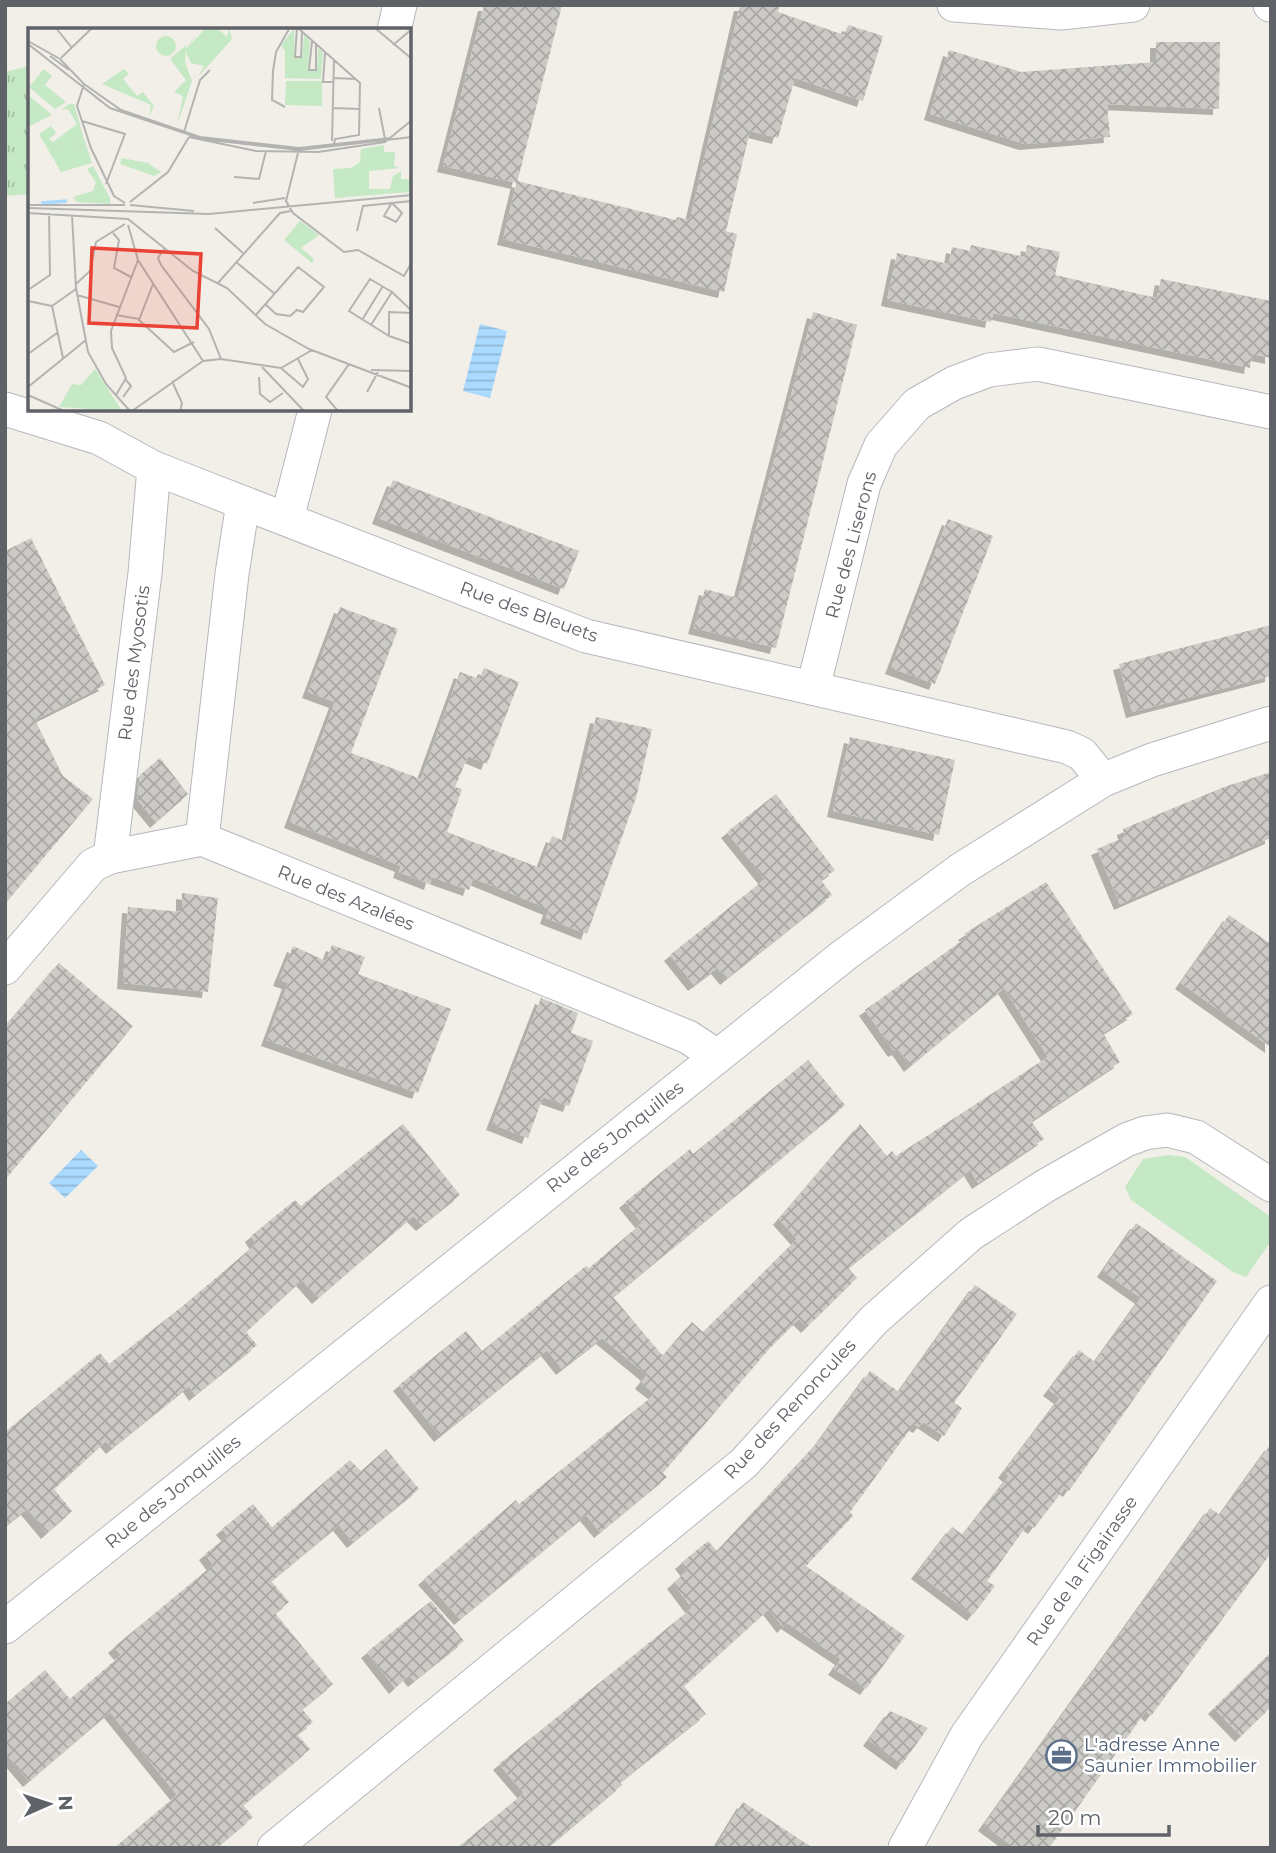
<svg xmlns="http://www.w3.org/2000/svg" width="1276" height="1853" font-family="Montserrat,sans-serif">
	<style>
		.grass { fill: url(#grass-tufts) }
		.park { fill: #c5e8c5 }
		.water { fill: url(#water-rules) }
		.building { fill: url(#building-cross-hatch); filter: url(#shadow) }
		.lines { fill: none; stroke-linecap: round; stroke-linejoin: round }
		.minor-casing { stroke: #b5b8bc; stroke-width: 35 }
		.minor { stroke: #fff; stroke-width: 33 }
		.labels { text-anchor: middle; stroke-width: 5; stroke-linejoin: round; paint-order: stroke }
		.street-label { font-size: 18px; fill: #5f6368; stroke: #fff }
		.service-label { font-size: 18px; fill: #4e5e75; stroke: #fff; text-anchor: start }
		.inset-river { fill: none; stroke: #aadaff; stroke-width: 3.5 }
		.inset-road { fill: none; stroke: #b3b3b1; stroke-width: 2 }
		.view { fill: #ea4335; fill-opacity: 0.15; stroke: #ea4335; stroke-width: 3.5 }
		.inset-edge { fill: none; stroke: #5f6368; stroke-width: 3.5 }
	</style>
	<defs>
		<pattern id="grass-tufts" width="24" height="20" patternUnits="userSpaceOnUse" patternTransform="scale(1.75)"><rect width="24" height="20" fill="#c5e8c5"/><path d="M3 7l-1-3M5 7V3M7 7l1-3M15 17l-1-3M17 17v-4M19 17l1-3" fill="none" stroke="#a3c0a4"/></pattern>
		<pattern id="water-rules" width="6" height="5" patternUnits="userSpaceOnUse" patternTransform="scale(1.75)"><rect width="6" height="5" fill="#aadaff"/><path d="M0 2.5h6" fill="none" stroke="#8eb4d2"/></pattern>
		<pattern id="building-cross-hatch" width="8" height="8" patternUnits="userSpaceOnUse" patternTransform="scale(1.75)"><rect width="8" height="8" fill="#cccac5"/><path d="M0 0l8 8M0 8l8-8" fill="none" stroke="#a9a8a4"/></pattern>
		<filter id="shadow"><feDropShadow dx="-6" dy="6" stdDeviation="0" flood-color="#0004"/></filter>
	</defs>
	<rect width="100%" height="100%" fill="#f1efe8"/>
	<path class="grass" d="M 30,66 L 30,194 L 5,196 L 5,72 Z"/>
	<path class="park" d="M 1169,1155 L 1185,1157 L 1271,1217 L 1271,1241 L 1246,1277 L 1233,1272 L 1131,1200 L 1125,1187 L 1143,1159 Z"/>
	<g class="water">
		<path d="M 480,324 L 507,331 L 490,398 L 463,391 Z"/>
		<path d="M 81,1150 L 98,1166 L 65,1198 L 49,1183 Z"/>
	</g>
	<g class="building">
		<path d="M 484,5 L 562,5 L 517,183 L 443,166 Z"/>
		<path d="M 740,5 L 779,5 L 778,12 L 844,35 L 848,25 L 883,36 L 863,101 L 795,78 L 778,138 L 750,131 L 726,231 L 737,234 L 724,292 L 503,239 L 517,181 L 676,220 L 677,217 L 690,220 Z"/>
		<path d="M 1156,42 L 1220,42 L 1219,109 L 1107,104 L 1110,137 L 1025,144 L 930,114 L 949,50 L 1021,72 L 1156,62 Z"/>
		<path d="M 971,245 L 1025,257 L 1027,245 L 1060,252 L 1055,275 L 1157,298 L 1161,279 L 1271,301 L 1271,358 L 1252,354 L 1250,368 L 993,313 L 991,322 L 887,300 L 897,253 L 949,264 L 952,247 L 970,251 Z"/>
		<path d="M 813,312 L 857,325 L 776,648 L 694,628 L 705,589 L 738,598 Z"/>
		<path d="M 393,480 L 579,551 L 564,589 L 378,518 Z"/>
		<path d="M 948,519 L 993,536 L 935,684 L 891,668 Z"/>
		<path d="M 31,538 L 105,685 L 35,720 L 63,776 L 93,799 L 5,904 L 5,551 Z"/>
		<path d="M 340,607 L 398,629 L 351,753 L 421,779 L 460,672 L 479,679 L 484,668 L 519,682 L 487,764 L 468,756 L 455,787 L 462,789 L 447,832 L 540,868 L 552,836 L 566,842 L 596,717 L 652,729 L 636,798 L 587,934 L 546,918 L 549,909 L 473,878 L 469,890 L 432,877 L 430,884 L 399,872 L 401,866 L 290,822 L 335,702 L 308,692 Z"/>
		<path d="M 1271,625 L 1271,676 L 1132,712 L 1119,664 Z"/>
		<path d="M 850,737 L 955,760 L 939,835 L 833,811 Z"/>
		<path d="M 160,758 L 188,794 L 156,822 L 137,799 L 140,775 Z"/>
		<path d="M 1271,772 L 1271,838 L 1120,904 L 1097,849 L 1125,837 L 1123,829 L 1224,787 Z"/>
		<path d="M 776,794 L 835,870 L 821,880 L 832,895 L 726,979 L 717,968 L 694,985 L 670,955 L 765,879 L 727,832 Z"/>
		<path d="M 1046,882 L 1133,1014 L 1103,1033 L 1120,1062 L 1031,1121 L 1044,1139 L 978,1183 L 970,1170 L 848,1268 L 857,1278 L 807,1327 L 799,1319 L 770,1348 L 663,1473 L 667,1477 L 600,1532 L 586,1515 L 460,1619 L 424,1579 L 516,1500 L 519,1504 L 655,1394 L 641,1383 L 647,1375 L 602,1338 L 562,1369 L 547,1350 L 440,1436 L 399,1385 L 466,1331 L 482,1351 L 586,1266 L 589,1268 L 642,1223 L 625,1202 L 690,1149 L 693,1154 L 808,1060 L 845,1105 L 613,1297 L 663,1356 L 692,1322 L 703,1332 L 797,1239 L 779,1219 L 860,1124 L 887,1156 L 892,1151 L 896,1156 L 1048,1057 L 1004,988 L 910,1066 L 898,1049 L 894,1051 L 865,1010 L 967,937 L 964,934 Z"/>
		<path d="M 182,893 L 218,898 L 208,992 L 123,983 L 128,907 L 182,912 Z"/>
		<path d="M 1229,915 L 1271,944 L 1271,1047 L 1181,983 Z"/>
		<path d="M 332,945 L 365,957 L 358,974 L 451,1009 L 418,1093 L 267,1040 L 288,983 L 279,980 L 293,946 L 326,961 Z"/>
		<path d="M 59,963 L 133,1026 L 5,1180 L 5,1027 Z"/>
		<path d="M 541,998 L 578,1013 L 571,1033 L 593,1041 L 569,1106 L 543,1097 L 528,1138 L 492,1124 Z"/>
		<path d="M 403,1124 L 460,1195 L 422,1225 L 413,1216 L 318,1298 L 302,1280 L 246,1332 L 257,1345 L 195,1395 L 189,1386 L 112,1448 L 106,1441 L 54,1489 L 72,1511 L 47,1533 L 27,1509 L 5,1526 L 5,1432 L 100,1353 L 109,1364 L 184,1305 L 256,1244 L 251,1236 L 295,1200 L 301,1206 Z"/>
		<path d="M 1136,1223 L 1217,1281 L 1069,1491 L 1065,1488 L 1034,1528 L 1028,1524 L 987,1581 L 995,1586 L 973,1615 L 917,1573 L 952,1527 L 963,1535 L 1009,1476 L 1004,1472 L 1060,1398 L 1049,1390 L 1079,1350 L 1095,1362 L 1141,1298 L 1103,1271 Z"/>
		<path d="M 975,1285 L 1017,1314 L 954,1403 L 962,1408 L 944,1436 L 923,1422 L 919,1427 L 914,1424 L 850,1512 L 853,1516 L 806,1566 L 905,1636 L 866,1689 L 834,1669 L 841,1659 L 787,1623 L 783,1627 L 769,1609 L 684,1686 L 706,1714 L 620,1782 L 622,1785 L 547,1848 L 457,1848 L 524,1793 L 499,1764 L 692,1608 L 673,1583 L 687,1571 L 681,1563 L 708,1541 L 717,1551 L 820,1440 L 870,1371 L 899,1392 Z"/>
		<path d="M 1271,1444 L 1271,1553 L 1151,1716 L 1146,1711 L 1049,1848 L 1015,1848 L 984,1825 L 1210,1508 L 1220,1515 Z"/>
		<path d="M 386,1449 L 419,1489 L 353,1542 L 339,1525 L 271,1581 L 289,1602 L 275,1613 L 333,1684 L 302,1709 L 313,1722 L 297,1734 L 310,1749 L 243,1805 L 253,1817 L 216,1848 L 114,1848 L 177,1795 L 110,1712 L 29,1781 L 5,1753 L 5,1704 L 45,1670 L 70,1699 L 121,1655 L 114,1647 L 213,1565 L 205,1554 L 228,1536 L 222,1529 L 253,1504 L 272,1527 L 350,1460 L 361,1471 Z"/>
		<path d="M 431,1601 L 464,1641 L 414,1681 L 409,1675 L 395,1688 L 367,1652 Z"/>
		<path d="M 1271,1652 L 1271,1707 L 1241,1736 L 1214,1708 Z"/>
		<path d="M 890,1711 L 928,1728 L 902,1764 L 869,1740 Z"/>
		<path d="M 743,1802 L 813,1848 L 715,1848 Z"/>
	</g>
	<g class="lines">
		<defs>
			<g id="minor">
				<path d="M 954,5 L 1061,13 L 1133,5"/>
				<path d="M 1270,5 L 1271,5"/>
				<path d="M 394,30 L 400,5"/>
				<path d="M 5,409 L 99,438 L 154,468 L 586,636 L 1067,747 L 1082,754 L 1103,780"/>
				<path d="M 287,519 L 315,410"/>
				<path d="M 813,688 L 864,484 L 881,445 L 917,404 L 954,383 L 989,370 L 1038,364 L 1271,412"/>
				<path d="M 202,839 L 232,574 L 243,503"/>
				<path d="M 110,857 L 145,573 L 154,468"/>
				<path d="M 5,968 L 93,865 L 110,857 L 202,839 L 688,1037 L 717,1056"/>
				<path d="M 5,1627 L 843,956 L 960,870 L 1103,780 L 1152,760 L 1271,723"/>
				<path d="M 274,1848 L 744,1463 L 874,1320 L 971,1234 L 1045,1186 L 1126,1140 L 1145,1133 L 1167,1130 L 1196,1137 L 1271,1185"/>
				<path d="M 905,1848 L 967,1735 L 1271,1302"/>
			</g>
		</defs>
		<use href="#minor" class="minor-casing"/>
		<use href="#minor" class="minor"/>
	</g>
	<defs>
		<symbol id="office-ring" viewBox="-11 -11 22 22"><circle r="9.5" fill="#fff" stroke="#5c6f8a" stroke-width="1.5"/><path d="M-6-3h4V-5.5h4V-3h4V5H-6ZM-1-4.5V-3h2v-1.5ZM-6 0V1H6V0Z" fill="#5c6f8a"/></symbol>
	</defs>
	<g fill-rule="evenodd">
		<use href="#office-ring" x="1044" y="1738" width="35" height="35"/>
	</g>
	<g class="labels">
		<g class="street-label">
			<text transform="translate(851 545) rotate(-75)" y="6">Rue des Liserons</text>
			<text transform="translate(529 612) rotate(20)" y="6">Rue des Bleuets</text>
			<text transform="translate(134 663) rotate(-83)" y="6">Rue des Myosotis</text>
			<text transform="translate(346 898) rotate(22)" y="6">Rue des Azalées</text>
			<text transform="translate(615 1137) rotate(-38)" y="6">Rue des Jonquilles</text>
			<text transform="translate(790 1409) rotate(-47)" y="6">Rue des Renoncules</text>
			<text transform="translate(173 1492) rotate(-39)" y="6">Rue des Jonquilles</text>
			<text transform="translate(1082 1571) rotate(-55)" y="6">Rue de la Figairasse</text>
		</g>
		<g class="service-label">
			<text x="1084" y="1751">L'adresse Anne<tspan x="1084" dy="21">Saunier Immobilier</tspan></text>
		</g>
	</g>
	<g transform="translate(28 28)">
		<rect width="383" height="383" fill="#f1efe8"/>
		<path d="M128 18a10 10 0 1 1 20 0a10 10 0 1 1-20 0ZM 158,17 L 157,34 L 164,53 L 149,97 L 155,68 L 146,64 L 158,52 L 142,31 ZM 16,41 L 24,48 L 17,57 L 38,74 L 27,81 L 1,59 ZM 96,41 L 101,46 L 95,51 L 109,68 L 115,64 L 126,78 L 121,89 L 123,77 L 74,56 ZM 0,67 L 24,87 L 0,99 ZM 41,76 L 46,76 L 56,111 L 50,117 L 30,117 L 25,114 L 49,96 L 40,81 L 33,82 ZM 94,130 L 120,135 L 133,144 L 126,148 L 92,136 ZM 65,138 L 82,170 L 82,176 L 49,174 L 45,169 L 65,163 L 68,154 L 59,141 Z" fill="#c5e8c5"/>
		<path d="M 23,98 L 28,105 L 21,111 L 30,117 L 43,107 L 50,117 L 56,111 L 64,135 L 33,144 L 11,106 ZM 356,117 L 356,124 L 367,124 L 366,138 L 372,140 L 341,143 L 341,161 L 362,161 L 365,148 L 373,143 L 373,151 L 383,151 L 382,164 L 307,170 L 305,141 L 323,140 L 332,134 L 333,121 ZM 67,341 L 94,383 L 31,379 L 44,356 L 53,357 Z" fill="#c5e8c5"/>
		<path d="M 173,0 L 160,19 L 178,0 L 189,0 L 199,9 L 201,0 L 204,11 L 170,49 L 176,38 L 163,35 L 157,22 ZM 258,53 L 294,53 L 294,78 L 257,77 ZM 272,193 L 291,207 L 273,220 L 286,231 L 284,235 L 256,212 Z" fill="#c5e8c5"/>
		<path d="M 266,1 L 267,30 L 274,30 L 276,7 L 282,13 L 280,41 L 289,42 L 290,20 L 295,24 L 293,51 L 257,50 L 257,23 L 253,17 Z" fill="#c5e8c5"/>
		<path class="inset-river" d="M 13,175 L 39,173"/>
		<path class="inset-road" d="M 28,0 L 44,20M 269,0 L 267,29 L 273,29 L 274,4M 270,0 L 332,55 L 331,107 L 307,111 L 306,117M 347,0 L 384,31M 0,13 L 32,31 L 56,56 L 93,82 L 172,109 L 271,120 L 363,110M 284,13 L 281,42 L 288,42 L 288,16M 0,16 L 82,80 L 174,111 L 271,122 L 384,109M 365,17 L 384,1M 297,25 L 295,54 L 305,54M 22,28 L 41,42M 33,30 L 64,0M 306,50 L 328,51M 56,56 L 49,78 L 63,120 L 86,168 L 97,175M 257,79 L 244,72 L 245,43 L 248,24 L 261,1M 304,80 L 332,81M 351,80 L 357,111M 54,93 L 97,106 L 78,156M 156,104 L 172,52 L 182,42M 161,109 L 228,123 L 290,124 L 357,114 L 384,92M 304,113 L 306,31M 270,125 L 258,173 L 265,185 L 316,224 L 330,222 L 376,248 L 384,234M 206,149 L 231,151 L 238,123M 102,174 L 140,144 L 161,109M 225,175 L 257,170M 363,176 L 356,188 L 368,194 L 374,185 L 364,175M 0,177 L 97,177M 102,177 L 166,183M 0,180 L 181,186 L 384,167M 0,185 L 100,191 L 165,243 L 199,260 L 237,296 L 281,321 L 384,360M 44,187 L 48,260 L 60,324 L 78,356 L 102,383M 100,197 L 110,232 L 175,333M 187,200 L 215,225M 329,203 L 335,178 L 384,173M 85,205 L 91,212 L 86,240 L 103,249M 136,221 L 130,230 L 133,237 L 181,301 L 193,331M 208,234 L 247,266M 190,255 L 252,185 L 263,183M 48,256 L 62,243 L 68,214 L 97,196M 125,256 L 111,292 L 146,324 L 166,314M 0,262 L 22,247 L 21,185M 49,267 L 91,279M 0,273 L 24,278M 24,278 L 35,330M 24,278 L 48,261M 384,285 L 361,284 L 361,308 L 384,316M 88,287 L 111,291M 227,288 L 270,239 L 296,259 L 275,284 L 269,282 L 262,288 L 248,286 L 237,276M 334,292 L 355,258M 343,297 L 364,264 L 384,283M 361,308 L 321,283 L 342,251 L 364,264M 0,326 L 29,305M 234,339 L 276,383M 253,340 L 275,359 L 280,351 L 270,331M 343,342 L 384,343M 231,349 L 232,366 L 242,374 L 255,365M 144,353 L 154,375 L 152,383M 0,359 L 58,312M 339,364 L 350,344M 0,367 L 36,383M 88,367 L 98,350 L 84,320 L 83,303 L 110,232M 95,369 L 103,358 L 98,352M 104,383 L 175,333 L 193,331 L 253,340 L 284,322M 310,383 L 298,369 L 321,336"/>
		<path class="view" d="M 64,220 L 173,226 L 169,300 L 61,295 Z"/>
		<rect width="383" height="383" class="inset-edge"/>
	</g>
	<rect width="1276" height="1853" fill="none" stroke="#5f6368" stroke-width="14"/>
	<g transform="translate(49 1804) rotate(87)" stroke="#ffffff" stroke-width="5" paint-order="stroke">
	<path d="M0-5L12 26L0 18L-12 26Z" fill="#5f6368"/>
	<text y="-10" font-size="19" font-weight="bold" text-anchor="middle" fill="#5f6368">N</text>
	</g>
	<path d="M1038 1825v10h131v-10" fill="none" stroke="#5f6368" stroke-width="3.5"/>
	<text x="1048" y="1825" font-size="21" fill="#5f6368" stroke="#ffffff" stroke-width="5" paint-order="stroke">20 m</text>
</svg>
